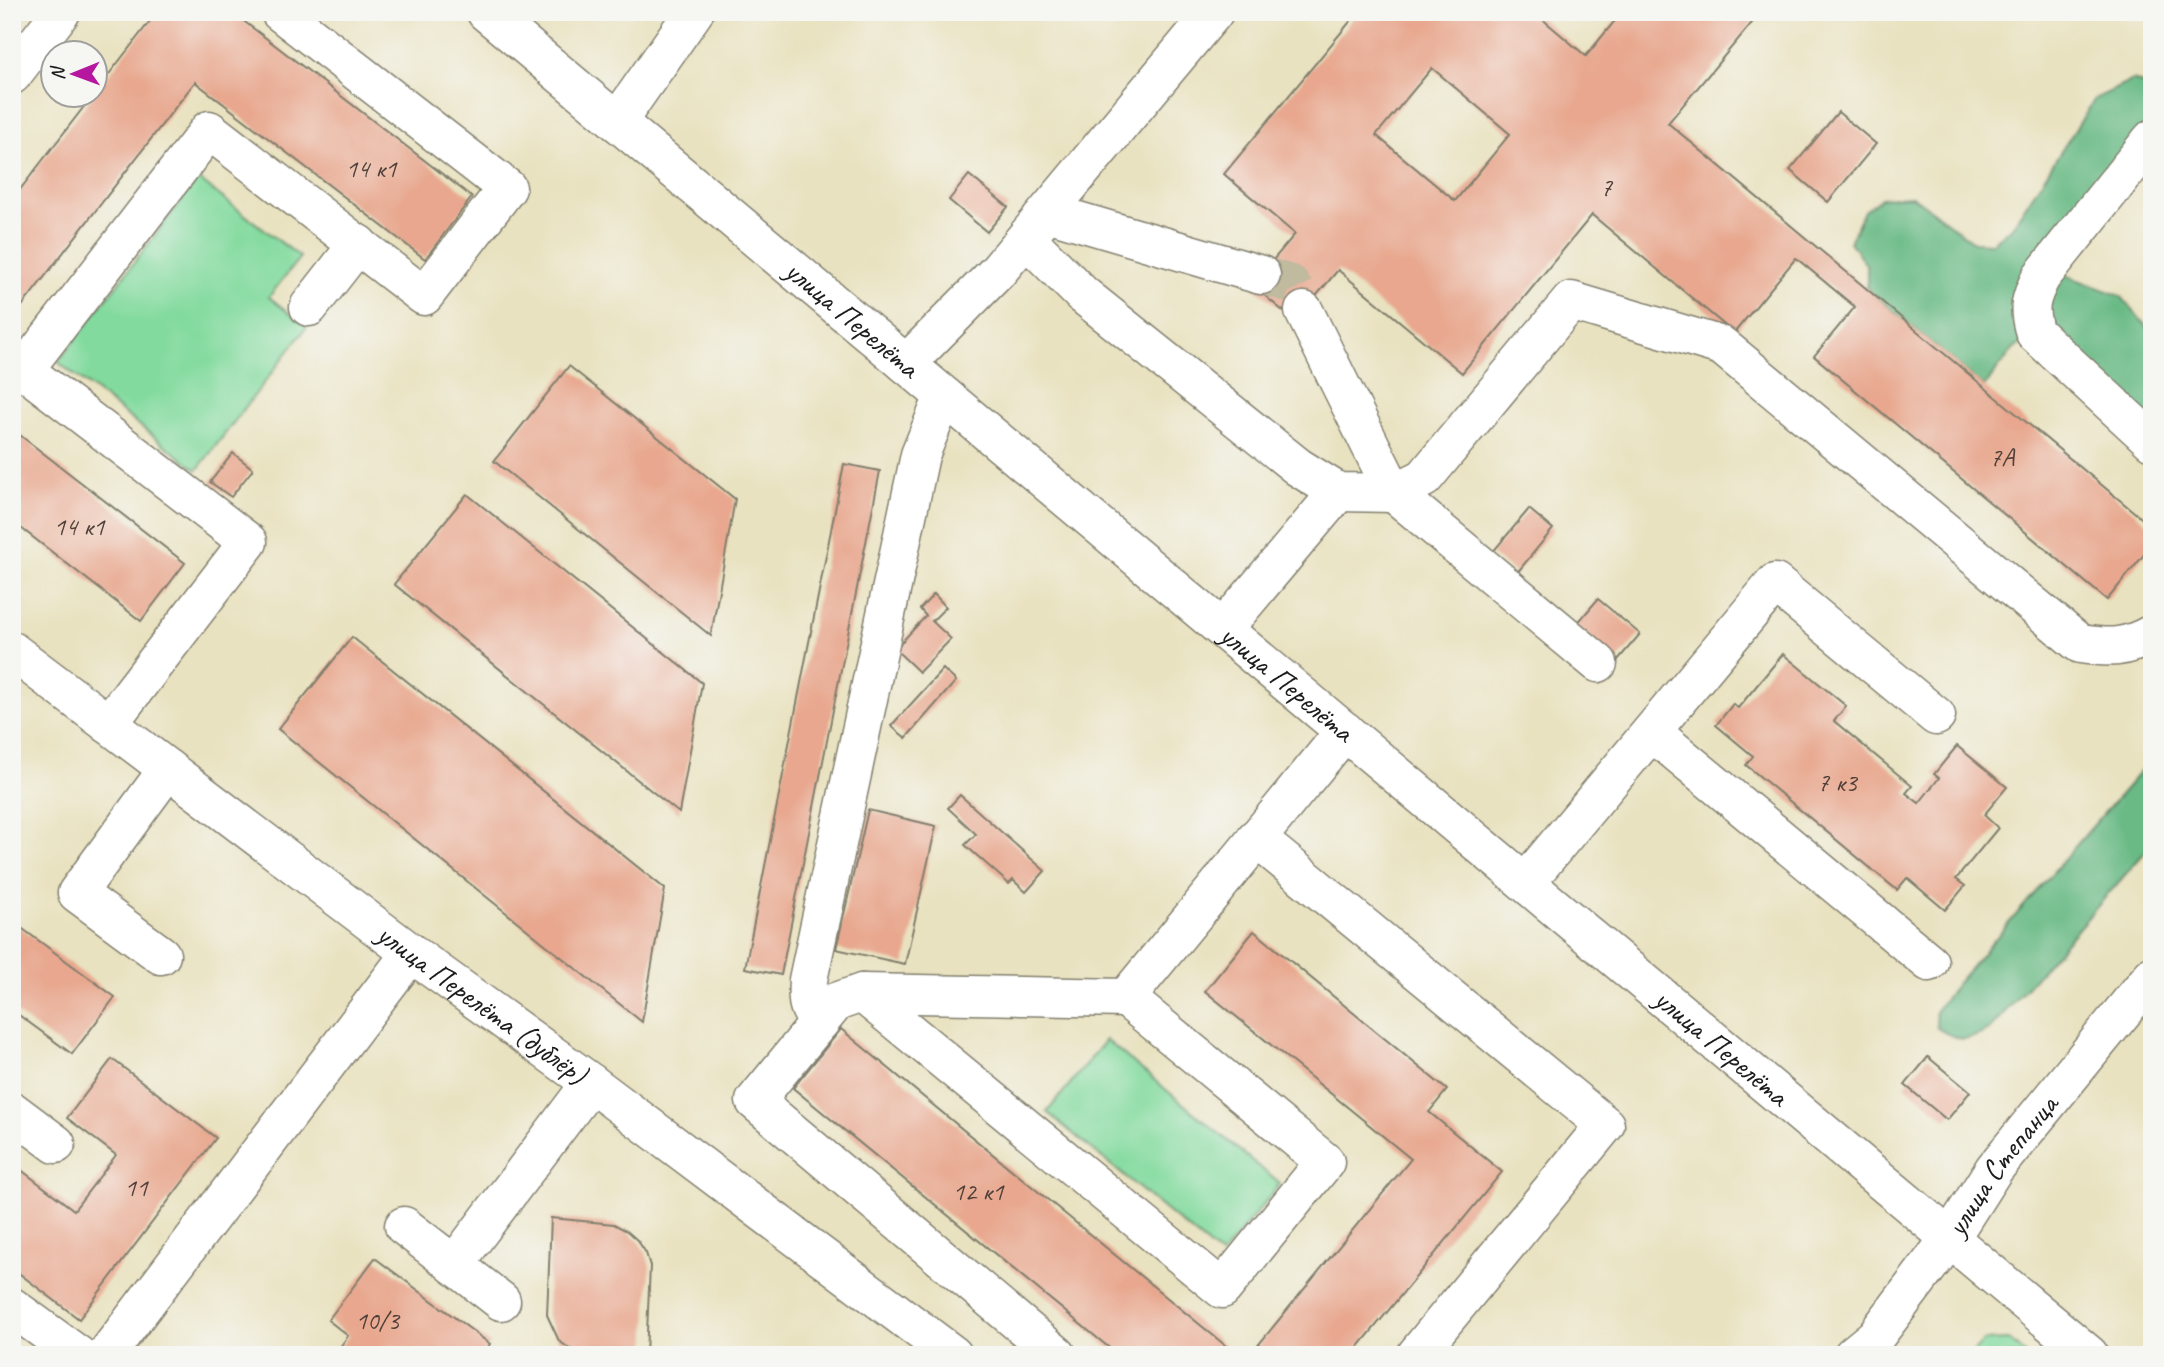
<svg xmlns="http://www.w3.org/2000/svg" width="2164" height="1367" font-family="Caveat,sans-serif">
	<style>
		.green { fill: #82da9e; stroke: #4f7b5d; stroke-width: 2 }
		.forest { fill: #69ba85; stroke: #426b50; stroke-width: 2 }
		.building { fill: #e8a78e; fill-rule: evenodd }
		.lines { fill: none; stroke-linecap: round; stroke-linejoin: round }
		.minor-tunnel { stroke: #c0ba9f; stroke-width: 38; stroke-dasharray: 38 19; stroke-linecap: butt }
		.minor-casing { stroke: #827f6e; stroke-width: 41 }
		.major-casing { stroke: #827f6e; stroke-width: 41 }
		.minor { stroke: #fff; stroke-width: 38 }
		.major { stroke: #fff; stroke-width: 38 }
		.labels { text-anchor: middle; stroke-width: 5; stroke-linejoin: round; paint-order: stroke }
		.number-label { font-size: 26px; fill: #4f3f38 }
		.street-label { font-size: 30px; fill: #1c1c1c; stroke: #f6f6f2 }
	</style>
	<rect width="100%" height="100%" fill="#f6f6f2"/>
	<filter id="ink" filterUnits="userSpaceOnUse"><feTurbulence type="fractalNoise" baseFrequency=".0143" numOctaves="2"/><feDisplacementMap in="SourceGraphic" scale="14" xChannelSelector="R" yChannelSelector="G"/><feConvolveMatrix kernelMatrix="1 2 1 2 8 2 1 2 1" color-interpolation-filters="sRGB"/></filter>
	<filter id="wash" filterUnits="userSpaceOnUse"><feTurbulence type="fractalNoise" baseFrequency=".00686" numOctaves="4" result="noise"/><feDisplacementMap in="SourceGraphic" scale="28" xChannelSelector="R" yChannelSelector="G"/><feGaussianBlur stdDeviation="1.57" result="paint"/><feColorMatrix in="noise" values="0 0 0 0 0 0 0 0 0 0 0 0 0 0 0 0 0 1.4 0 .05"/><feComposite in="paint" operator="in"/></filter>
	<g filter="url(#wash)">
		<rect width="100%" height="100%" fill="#e9e2c0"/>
		<g class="green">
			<path d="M 198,179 L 300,257 L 269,297 L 307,327 L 197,470 L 58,362 Z"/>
			<path d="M 1106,1040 L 1280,1184 L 1221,1256 L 1047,1112 Z"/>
			<path d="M 2009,1340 L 2026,1355 L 1970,1355 L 1984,1341 Z"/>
		</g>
		<g class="forest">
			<path d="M 2133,80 L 2152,88 L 2152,122 L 2065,275 L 2121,296 L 2152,333 L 2152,441 L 2029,341 L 2015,347 L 1984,387 L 1867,289 L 1867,266 L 1850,242 L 1864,211 L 1881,198 L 1912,196 L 1974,242 L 1992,243 L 2012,227 L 2095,99 Z"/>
			<path d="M 2152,758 L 2152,844 L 1990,1029 C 1967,1043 1960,1042 1937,1028 L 1935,1012 L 1957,983 Z"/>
		</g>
		<g id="blocks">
			<g class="building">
				<path d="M 157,12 L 232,12 L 472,197 L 425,259 L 195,82 L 12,319 L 12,200 Z"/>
				<path d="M 1358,12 L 1534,12 L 1586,56 L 1622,12 L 1761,12 L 1668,123 L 2152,527 L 2152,545 L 2107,600 L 1814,356 L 1855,307 L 1796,258 L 1734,333 L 1592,215 L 1462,373 L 1338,270 L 1295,321 L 1252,285 L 1295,234 L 1224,174 ZM 1432,68 L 1510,134 L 1455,201 L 1376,135 Z"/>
				<path d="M 1838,112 L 1876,144 L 1828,202 L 1790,170 Z"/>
				<path d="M 969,175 L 1008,207 L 987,232 L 949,200 Z"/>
				<path d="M 569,366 L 735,499 L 711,636 L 494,461 Z"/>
				<path d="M 12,429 L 185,563 L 141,621 L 12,521 Z"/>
				<path d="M 233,453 L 253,469 L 231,497 L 210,482 Z"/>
				<path d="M 844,464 L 880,471 L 781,975 L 745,968 Z"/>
				<path d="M 467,494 L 702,683 L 679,813 L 394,584 Z"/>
				<path d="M 1529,509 L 1553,529 L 1516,574 L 1491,554 Z"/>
				<path d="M 934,594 L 946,607 L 932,621 L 951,639 L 919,672 L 895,649 L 926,616 L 920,609 Z"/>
				<path d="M 1598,599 L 1640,634 L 1617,661 L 1575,626 Z"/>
				<path d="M 352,637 L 665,889 L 642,1022 L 278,729 Z"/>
				<path d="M 1783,654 L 1846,706 L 1834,721 L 1912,786 L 1906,793 L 1919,803 L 1939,778 L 1934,774 L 1957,746 L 2007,787 L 1984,815 L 1998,828 L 1956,879 L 1965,886 L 1945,910 L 1907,878 L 1897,890 L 1746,765 L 1753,756 L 1716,725 L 1733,704 L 1738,708 Z"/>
				<path d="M 943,669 L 956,681 L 906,738 L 891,726 Z"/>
				<path d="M 960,795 L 1045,871 L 1026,892 L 1013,880 L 1009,884 L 965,845 L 976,834 L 948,808 Z"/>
				<path d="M 868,810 L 936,826 L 905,964 L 836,949 Z"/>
				<path d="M 12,921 L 115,997 L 72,1054 L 12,1010 Z"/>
				<path d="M 1254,931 L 1447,1090 L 1429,1112 L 1502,1172 L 1352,1355 L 1250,1355 L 1411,1159 L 1205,991 Z"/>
				<path d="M 841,1029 L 1087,1232 L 1237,1355 L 1118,1355 L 793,1088 Z"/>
				<path d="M 1928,1057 L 1970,1092 L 1947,1120 L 1905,1085 Z"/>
				<path d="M 112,1059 L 216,1138 L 79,1319 L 12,1268 L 12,1163 L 74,1210 L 116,1155 L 67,1118 Z"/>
				<path d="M 551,1218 L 614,1224 L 627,1231 L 638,1241 L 646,1253 L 650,1266 L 646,1355 L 579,1355 L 559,1341 L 547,1315 Z"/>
				<path d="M 375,1258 L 490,1344 L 482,1355 L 334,1355 L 348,1336 L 328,1320 Z"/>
			</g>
		</g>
	</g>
	<g filter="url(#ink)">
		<use href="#blocks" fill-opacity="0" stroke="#827f6e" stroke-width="2"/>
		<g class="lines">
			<path class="minor-tunnel" d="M 1261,275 L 1291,284 L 1304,311"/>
			<defs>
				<g id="minor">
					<path d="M 12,75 L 61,12"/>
					<path d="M 617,122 L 694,12"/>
					<path d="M 2152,139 L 2041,277 C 2030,299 2027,309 2035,333 L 2152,441"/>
					<path d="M 1047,212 L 1261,275"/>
					<path d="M 1026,238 L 1082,294 L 1298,467 L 1338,492 L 1394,493 L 1424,478 L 1571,301 L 1722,346 L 2080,644 C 2110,648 2125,649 2152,634"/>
					<path d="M 309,307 L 358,244"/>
					<path d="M 1304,311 L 1394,493 L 1598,663"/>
					<path d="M 906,364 L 998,271 L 1214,12"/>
					<path d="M 1223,629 L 1338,492"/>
					<path id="s1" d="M 12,651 L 411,953 L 591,1083 L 953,1355"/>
					<path d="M 108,724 L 248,542 L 24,370 L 209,130 L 424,296 L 507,188 L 280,12"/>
					<path d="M 1652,732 L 1929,962"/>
					<path d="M 1256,838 L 1605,1125 L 1416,1355"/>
					<path d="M 1526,882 L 1775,583 L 1936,716"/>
					<path d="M 161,955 L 77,893 L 168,769"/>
					<path d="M 862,993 L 1222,1289 L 1325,1162 L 1126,998 L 1345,731"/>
					<path d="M 820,1022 C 806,1009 807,998 808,980 L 920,455 L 944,396"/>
					<path d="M 12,1111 L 56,1144"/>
					<path d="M 404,1226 L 501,1301"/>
					<path d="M 454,1265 L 591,1083"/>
					<path d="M 12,1307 L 78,1355"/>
					<path d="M 106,1355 L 411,953"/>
					<path d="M 1057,1355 L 755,1101 L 836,1002 L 862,993 L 1126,998"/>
					<path id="s2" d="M 1853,1355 L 1875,1337 L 1950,1238 L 1994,1169 L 2152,976"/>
				</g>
				<g id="major">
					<path id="s3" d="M 486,12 L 2089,1355"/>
				</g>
			</defs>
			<use href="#minor" class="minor-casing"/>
			<use href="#major" class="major-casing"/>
			<use href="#minor" class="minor"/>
			<use href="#major" class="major"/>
		</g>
	</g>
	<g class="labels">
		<g class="number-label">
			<text x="371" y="177">14 к1</text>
			<text x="1606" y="196">7</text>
			<text x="2002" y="466">7А</text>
			<text x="79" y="535">14 к1</text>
			<text x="1837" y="791">7 к3</text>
			<text x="136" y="1196">11</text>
			<text x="978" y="1200">12 к1</text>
			<text x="377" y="1329">10/3</text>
		</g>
		<g class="street-label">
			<text dy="10" stroke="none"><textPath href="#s3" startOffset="478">улица Перелёта</textPath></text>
			<text dy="10" stroke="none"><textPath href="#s3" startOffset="1045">улица Перелёта</textPath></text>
			<text dy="10" stroke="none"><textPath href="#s1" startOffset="588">улица Перелёта (дублёр)</textPath></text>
			<text dy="10" stroke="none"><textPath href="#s3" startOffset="1612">улица Перелёта</textPath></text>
			<text dy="10" stroke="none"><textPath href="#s2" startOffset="242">улица Степанца</textPath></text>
		</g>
	</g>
	<rect width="2164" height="1367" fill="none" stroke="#f6f6f2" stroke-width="42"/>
	<g transform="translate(74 74) rotate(269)"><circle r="33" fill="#f6f6f2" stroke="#9f9f9c" stroke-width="2"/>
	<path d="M0-5L12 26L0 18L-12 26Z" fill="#b5179e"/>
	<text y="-10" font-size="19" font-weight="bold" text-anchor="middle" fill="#1c1c1c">N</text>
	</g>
</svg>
